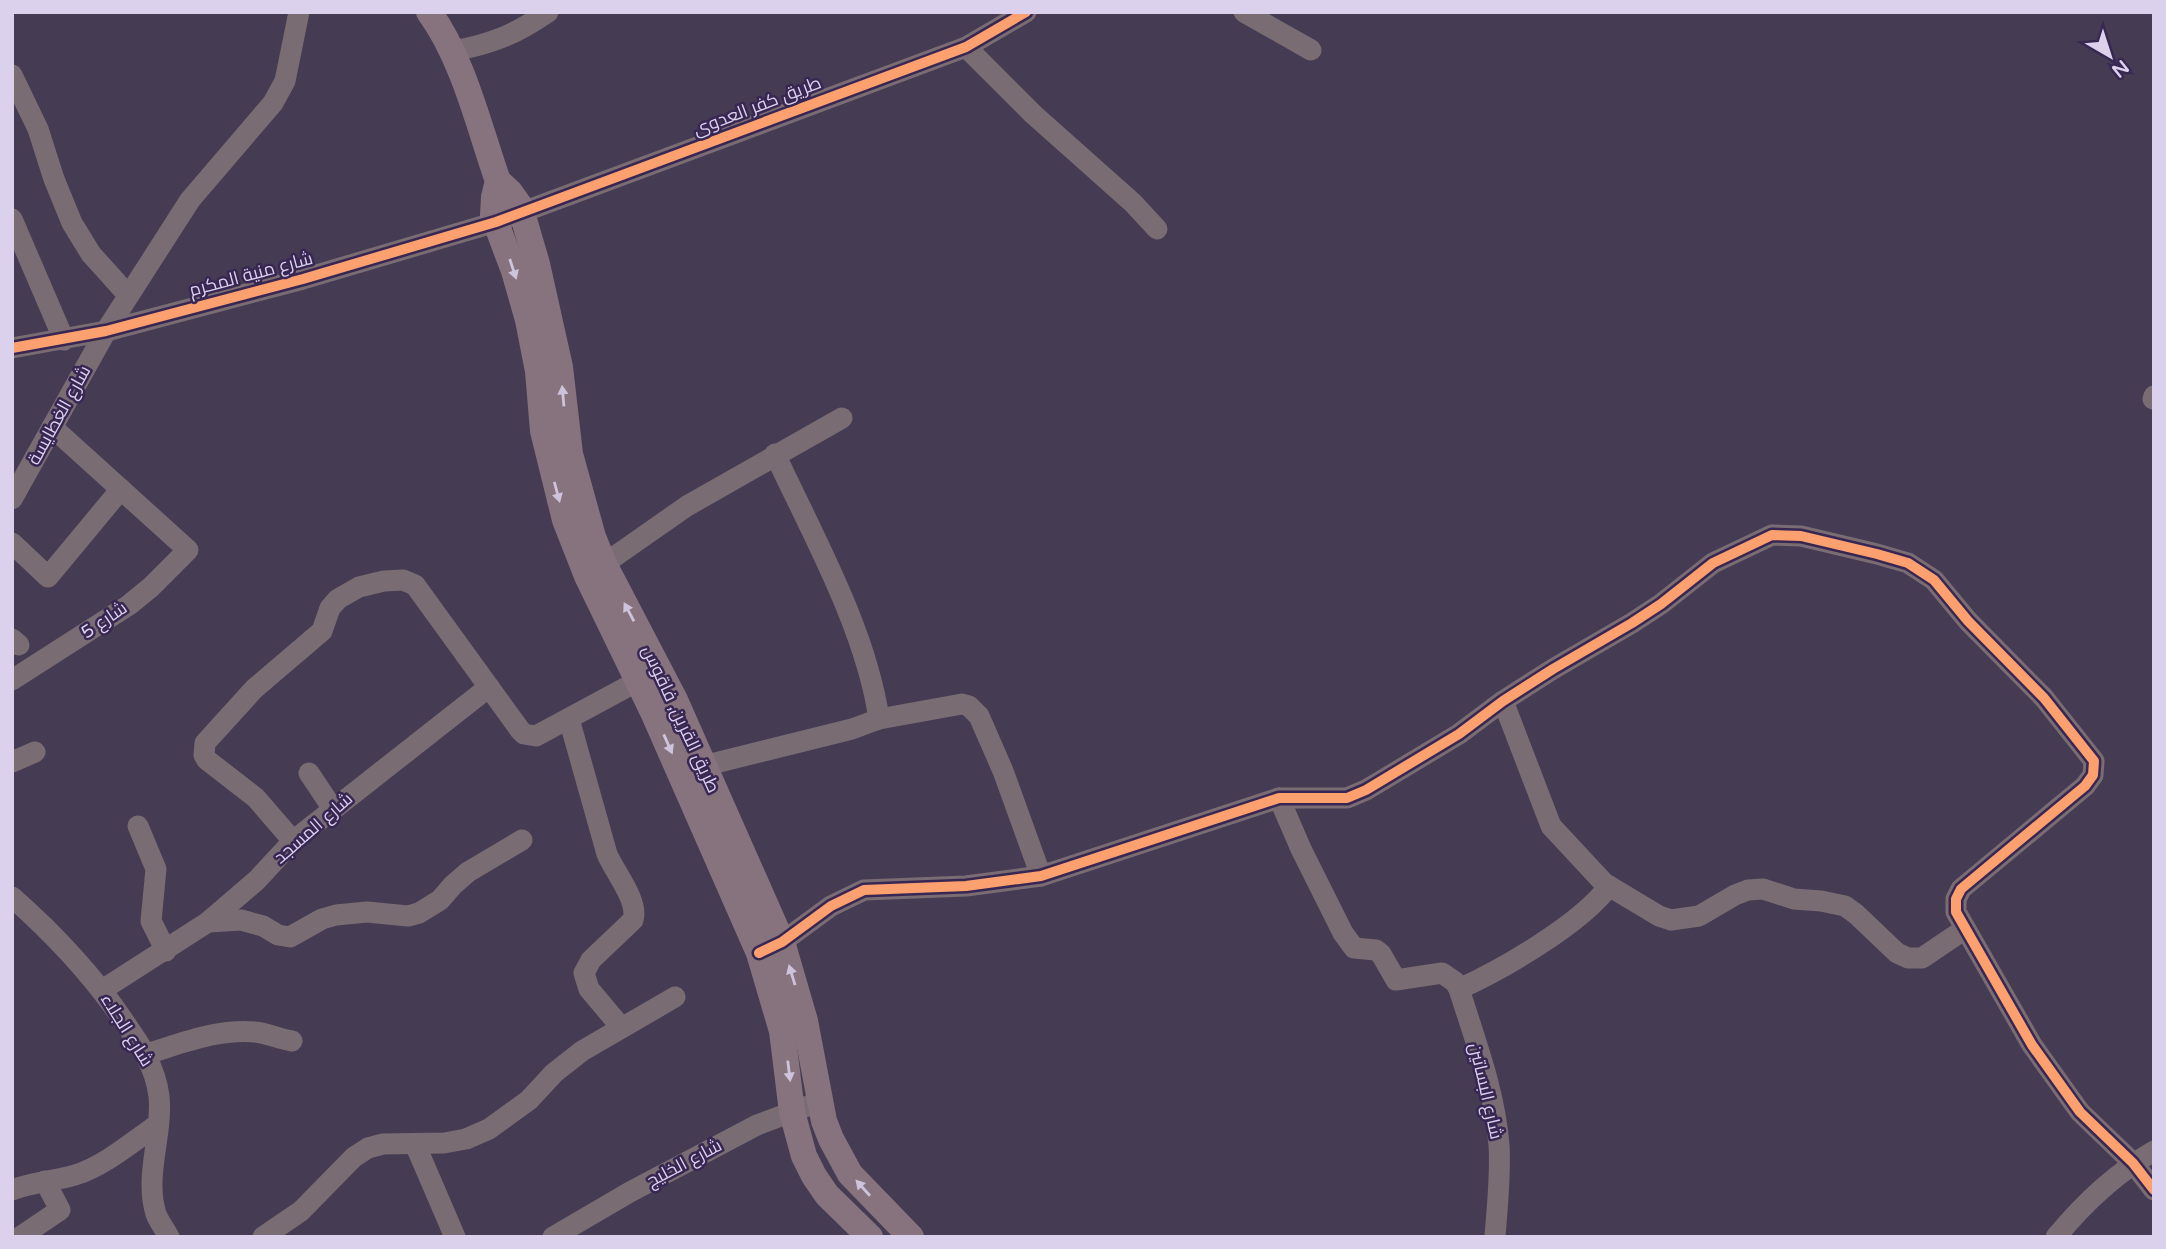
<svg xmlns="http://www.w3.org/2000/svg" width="2166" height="1249" font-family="'Varela Round',Cairo,sans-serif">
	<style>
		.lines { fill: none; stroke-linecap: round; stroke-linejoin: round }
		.minor { stroke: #7a6c73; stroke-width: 21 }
		.major { stroke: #86737e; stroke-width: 26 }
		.cycleway-casing { stroke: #392753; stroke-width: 15 }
		.cycleway { stroke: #fca06f; stroke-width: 10 }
		.oneway { fill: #cec3dc }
		.labels { text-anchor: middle; stroke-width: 5; stroke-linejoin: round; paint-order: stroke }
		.street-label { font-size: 18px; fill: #dbd1ed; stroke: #392753 }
	</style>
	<rect width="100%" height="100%" fill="#453c54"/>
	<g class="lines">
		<g class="minor">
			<path d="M 1244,12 L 1311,50"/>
			<path d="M 966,47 L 1033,114 L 1133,203 L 1157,229"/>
			<path d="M 453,51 C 492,44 516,34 548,12"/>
			<path d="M 12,75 L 38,129 L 54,179 L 72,223 L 91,254 L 128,295"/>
			<path d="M 12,219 L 64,340"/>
			<path d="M 12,348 L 106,331 L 303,279 L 496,222 L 966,47 L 1026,12"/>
			<path d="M 2153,399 L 2154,396"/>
			<path d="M 775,454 C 813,536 866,629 879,719"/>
			<path d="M 12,499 L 106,331 L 190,200 L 273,103 L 285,81 L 299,12"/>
			<path d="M 12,543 L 48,577 L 121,489"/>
			<path d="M 604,564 L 687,506 L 842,418"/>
			<path d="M 12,639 L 19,645"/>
			<path d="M 12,680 L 129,605 L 151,587 L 188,550 L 52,427"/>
			<path d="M 1503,701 L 1551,826 L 1604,883 L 1659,916 L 1671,920 L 1699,916 L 1735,895 L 1748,890 L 1763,889 L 1794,899 L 1821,901 L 1845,906 L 1856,914 L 1897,953 L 1908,958 L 1922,958 L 1965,929"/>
			<path d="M 569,719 L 607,854 C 615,873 639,901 633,920 L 591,960 L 584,973 L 589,989 L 621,1027"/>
			<path d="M 12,762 L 35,752"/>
			<path d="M 703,766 L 852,729 L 879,719 L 962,704 L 969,706 L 979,716 L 1003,771 L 1041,876"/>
			<path d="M 309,773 L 333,809"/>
			<path d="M 1279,798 L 1301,849 L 1343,933 L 1354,948 L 1376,950 L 1381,954 L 1396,980 L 1442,973 L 1455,982 L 1459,989 C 1475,1040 1495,1092 1499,1145 C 1501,1176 1497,1207 1495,1237"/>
			<path d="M 138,826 L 156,869 L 151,921 L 166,951"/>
			<path d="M 293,841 L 256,798 L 207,760 L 204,755 L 205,743 L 254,689 L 322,631 L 330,608 L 338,599 L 359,587 L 384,581 L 403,580 L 415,585 L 520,730 L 524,734 L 536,736 L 638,681"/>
			<path d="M 12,897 C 54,934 91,973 123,1020 C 140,1044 155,1066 159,1096 C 163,1135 144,1175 156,1214 C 159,1222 165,1229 169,1237"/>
			<path d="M 209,922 L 241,920 L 263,926 L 278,935 L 290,937 L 322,919 L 336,915 L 367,912 L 408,916 L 419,913 L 440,900 L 453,885 L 468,872 L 522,840"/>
			<path d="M 770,948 L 782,942 L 831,906 L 864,890 L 966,886 L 1041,876 L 1279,798 L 1347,798 L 1366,790 L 1459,734 L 1503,701 L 1553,669 L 1632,623 L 1661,604 L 1713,563 L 1772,535 L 1801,536 L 1877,554 L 1908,563 L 1934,580 L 1968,621 L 2044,698 L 2094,761 L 2093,775 L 2085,786 L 1961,889 L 1956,899 L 1956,912 L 2032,1045 L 2080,1112 L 2133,1163 L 2154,1190"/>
			<path d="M 1459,989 C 1503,969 1581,924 1609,886"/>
			<path d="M 102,990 L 208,922 L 257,880 L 293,841 L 489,687"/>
			<path d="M 146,1054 C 180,1044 219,1028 255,1032 C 267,1033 279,1039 292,1041"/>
			<path d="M 415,1144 L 455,1237"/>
			<path d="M 12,1190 C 32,1182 55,1181 75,1175 C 103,1167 135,1140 158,1124"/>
			<path d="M 20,1237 L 60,1210 L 45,1181"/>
			<path d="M 263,1237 L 301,1211 L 354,1157 L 368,1148 L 383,1144 L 444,1143 L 466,1139 L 489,1129 L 529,1100 L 554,1073 L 582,1051 L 675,997"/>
			<path d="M 553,1237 L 630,1192 L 757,1125 L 821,1101"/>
			<path d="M 2056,1237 C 2084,1203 2116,1173 2154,1151"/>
		</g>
		<g class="major">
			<path d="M 429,12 C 463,58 479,127 498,181 L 510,192 L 520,206 L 537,264 L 560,367 L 570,454 L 593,537 L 604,564 L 675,700 L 782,942 L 805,1021 L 824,1121 L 831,1139 L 850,1174 L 911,1237"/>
			<path d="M 498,181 L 494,197 L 493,215 L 514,271 L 528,320 L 538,371 L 543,431 L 565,520 L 587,576 L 653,712 L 759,953 L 782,1031 L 792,1112 L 804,1156 L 814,1176 L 827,1195 L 870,1237"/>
		</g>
		<defs>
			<g id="cycleway">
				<path d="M 12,348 L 106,331 L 303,279 L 496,222 L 966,47 L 1026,12"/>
				<path d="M 759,953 L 782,942 L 831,906 L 864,890 L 966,886 L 1041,876 L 1279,798 L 1347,798 L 1366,790 L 1459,734 L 1503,701 L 1553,669 L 1632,623 L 1661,604 L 1713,563 L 1772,535 L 1801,536 L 1877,554 L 1908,563 L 1934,580 L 1968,621 L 2044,698 L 2094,761 L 2093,775 L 2085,786 L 1961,889 L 1956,899 L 1956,912 L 2032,1045 L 2080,1112 L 2133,1163 L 2154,1190"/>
			</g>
		</defs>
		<use href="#cycleway" class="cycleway-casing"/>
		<use href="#cycleway" class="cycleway"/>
	</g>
	<defs><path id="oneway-solid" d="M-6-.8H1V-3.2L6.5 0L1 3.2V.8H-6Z" transform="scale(1.75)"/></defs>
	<g class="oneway">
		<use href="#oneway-solid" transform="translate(513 269) rotate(72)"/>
		<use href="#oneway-solid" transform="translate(563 396) rotate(-95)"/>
		<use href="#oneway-solid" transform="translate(557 492) rotate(75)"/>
		<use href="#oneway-solid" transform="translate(629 612) rotate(-118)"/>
		<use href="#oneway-solid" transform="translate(668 744) rotate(66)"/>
		<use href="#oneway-solid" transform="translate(792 975) rotate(-107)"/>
		<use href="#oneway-solid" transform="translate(789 1071) rotate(83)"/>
		<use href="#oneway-solid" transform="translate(863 1188) rotate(-132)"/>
	</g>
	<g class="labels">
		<g class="street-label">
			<text transform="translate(757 106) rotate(-21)" y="6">طريق كفر العدوى</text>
			<text transform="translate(251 274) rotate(-15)" y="6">شارع منية المكرم</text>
			<text transform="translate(59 415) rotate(-61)" y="6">شارع الغطايسة</text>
			<text transform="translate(104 620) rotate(-34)" y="6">شارع 5</text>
			<text transform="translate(681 719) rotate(65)" y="6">طريق القرين, فاقوس</text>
			<text transform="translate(313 828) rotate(-41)" y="6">شارع المسجد</text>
			<text transform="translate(127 1030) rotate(58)" y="6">شارع الجلاء</text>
			<text transform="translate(1486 1091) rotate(77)" y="6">شارع البساتين</text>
			<text transform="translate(684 1163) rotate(-28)" y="6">شارع الخليج</text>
		</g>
	</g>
	<rect width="2166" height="1249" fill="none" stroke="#dbd1ed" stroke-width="28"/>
	<g transform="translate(2110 56) rotate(141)" stroke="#392753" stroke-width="5" paint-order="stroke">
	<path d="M0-5L12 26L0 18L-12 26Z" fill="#dbd1ed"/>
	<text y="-10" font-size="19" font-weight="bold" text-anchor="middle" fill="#dbd1ed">N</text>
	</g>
</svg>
